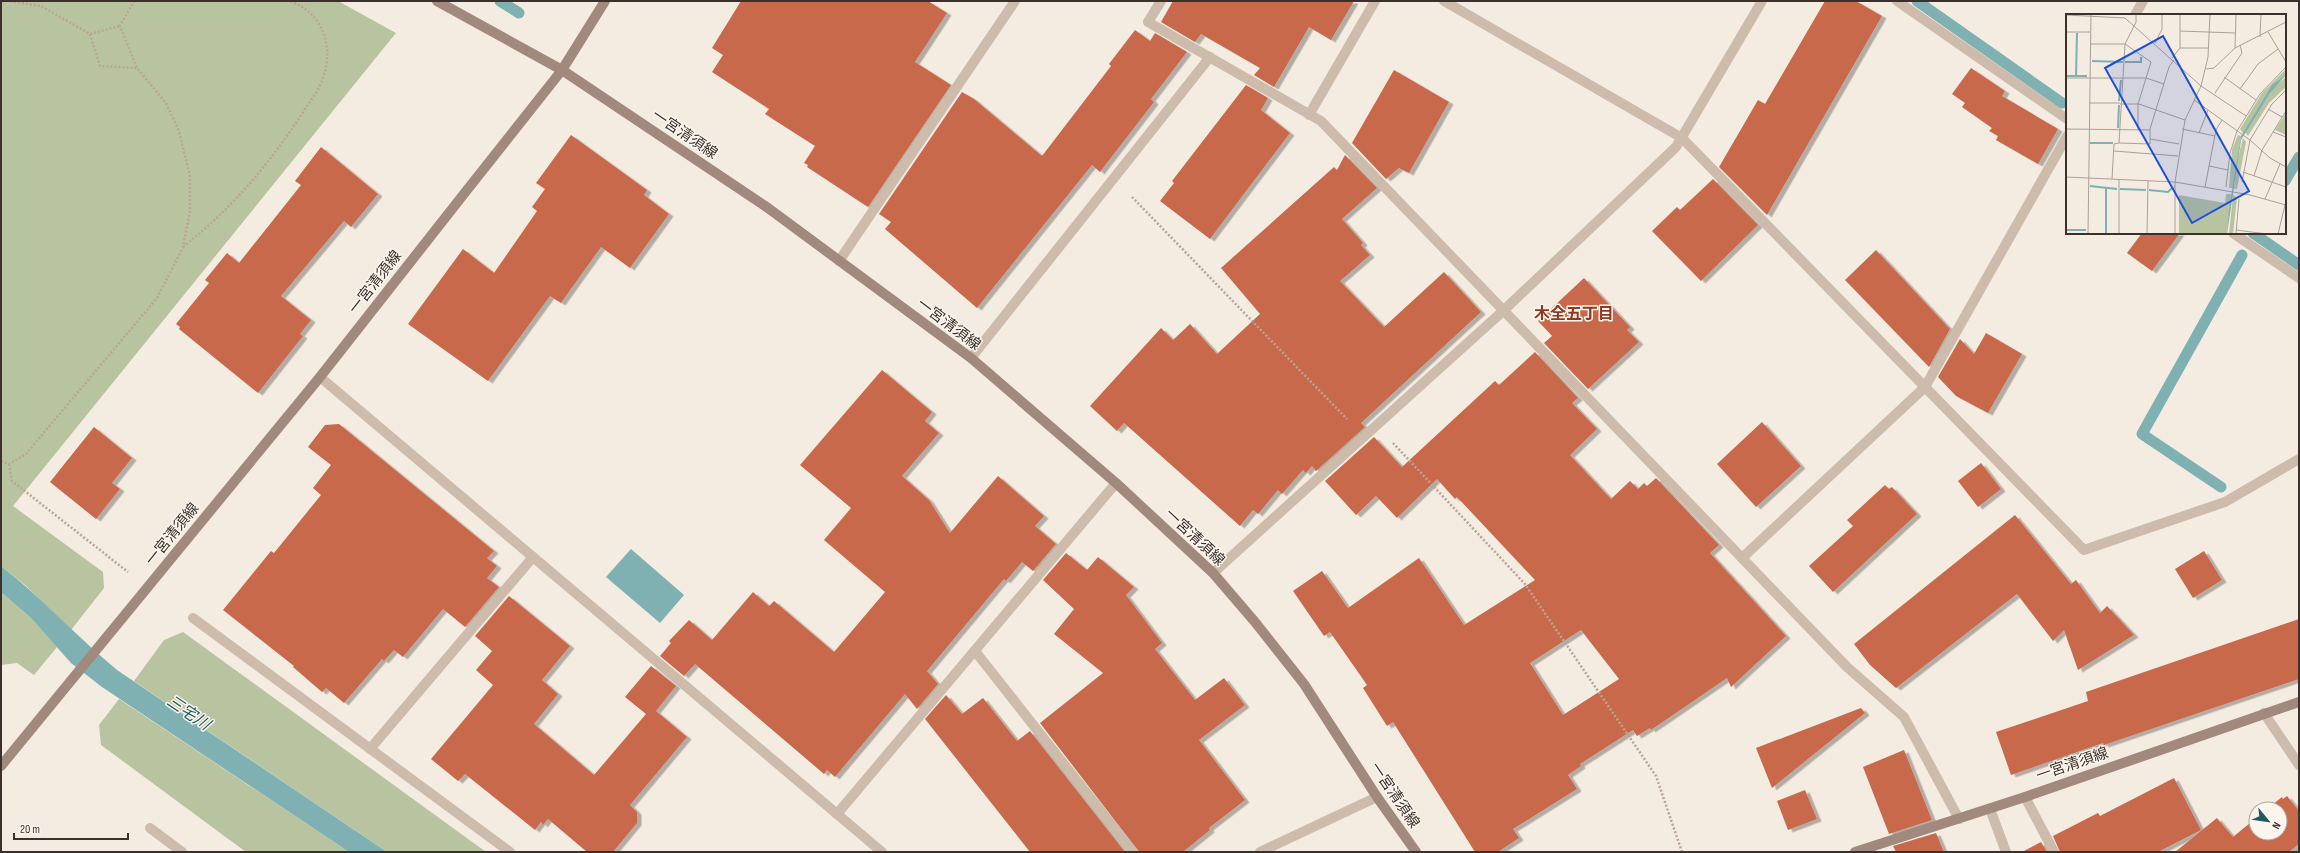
<svg xmlns="http://www.w3.org/2000/svg" width="2300" height="853" font-family="'Sofia Sans Condensed','Noto Sans JP',sans-serif">
	<style>
		.green { fill: #b8c4a0 }
		.water { fill: #7fb0b2 }
		.lines { fill: none; stroke-linecap: round; stroke-linejoin: round }
		.stream { stroke: #7fb0b2; stroke-width: 11 }
		.building { fill: #c8694b; fill-rule: evenodd; filter: url(#shadow) }
		.path { stroke: #b9a596; stroke-width: 2.5; stroke-dasharray: 2 2; stroke-linecap: butt }
		.lane { stroke: #cdbbac; stroke-width: 10 }
		.street { stroke: #cdbbac; stroke-width: 10 }
		.secondary { stroke: #a18a7d; stroke-width: 10 }
		.labels { text-anchor: middle; stroke-width: 3; stroke-linejoin: round; paint-order: stroke }
		.street-label { font-size: 15px; fill: #3b302b; stroke: #fbf5ee }
		.neighbourhood-label { font-size: 16px; font-weight: bold; fill: #8c3b22; stroke: #fbf5ee }
		.water-label { font-size: 16px; font-style: italic; fill: #1f5a5e; stroke: #fbf5ee }
		.inset-river { fill: none; stroke: #7fb0b2; stroke-width: 2 }
		.inset-road { fill: none; stroke: #aaa098; stroke-width: 1 }
		.view { fill: #1d4ed8; fill-opacity: 0.15; stroke: #1d4ed8; stroke-width: 2 }
		.inset-edge { fill: none; stroke: #3b302b; stroke-width: 2 }
	</style>
	<defs>
		<filter id="shadow"><feDropShadow dx="4.5" dy="2.5" stdDeviation="0" flood-color="#0004"/></filter>
	</defs>
	<rect width="100%" height="100%" fill="#f4ebe1"/>
	<g class="green">
		<path d="M 1,1 L 338,1 L 396,33 L 13,506 L 103,572 L 104,588 L 71,630 L 25,585 L 1,566 Z"/>
		<path d="M 1,592 L 31,618 L 57,647 L 34,675 L 17,663 L 1,665 Z"/>
		<path d="M 183,632 L 486,852 L 387,852 L 134,681 L 164,640 Z"/>
		<path d="M 119,699 L 349,852 L 246,852 L 101,745 L 99,725 Z"/>
	</g>
	<g class="water">
		<path d="M 631,549 L 684,595 L 660,623 L 606,577 Z"/>
		<path d="M 1,566 C 42,598 77,637 117,670 L 387,852 L 349,852 L 102,687 L 71,663 L 31,618 L 1,592 Z"/>
	</g>
	<g class="lines">
		<g class="stream">
			<path d="M 500,1 L 519,13"/>
			<path d="M 1917,1 L 2062,103"/>
			<path d="M 2285,181 L 2299,157"/>
			<path d="M 2253,233 L 2299,265"/>
			<path d="M 2221,487 L 2142,434 L 2242,255"/>
		</g>
	</g>
	<g class="building">
		<path d="M 741,1 L 928,1 L 947,13 L 915,62 L 951,85 L 868,207 L 807,167 L 808,165 L 804,163 L 815,146 L 765,114 L 769,109 L 712,72 L 723,55 L 712,48 Z"/>
		<path d="M 1173,1 L 1354,1 L 1331,40 L 1309,27 L 1274,87 L 1254,75 L 1260,68 L 1201,34 L 1195,42 L 1161,22 Z"/>
		<path d="M 1825,1 L 1856,1 L 1882,16 L 1767,215 L 1719,167 L 1758,100 L 1765,104 Z"/>
		<path d="M 1135,30 L 1150,41 L 1155,33 L 1187,52 L 1151,99 L 1154,102 L 1100,172 L 1092,165 L 977,308 L 885,229 L 891,222 L 879,214 L 962,92 L 974,99 L 1042,156 L 1111,66 L 1109,64 Z"/>
		<path d="M 1971,68 L 2005,91 L 2002,96 L 2058,129 L 2038,164 L 1996,140 L 1998,136 L 1989,131 L 1992,128 L 1962,107 L 1965,103 L 1952,94 Z"/>
		<path d="M 1394,70 L 1449,102 L 1409,173 L 1399,168 L 1386,179 L 1352,143 Z"/>
		<path d="M 1246,85 L 1268,98 L 1261,110 L 1290,133 L 1210,239 L 1160,201 L 1174,183 L 1172,181 Z"/>
		<path d="M 571,135 L 647,190 L 644,195 L 669,214 L 630,268 L 601,247 L 561,303 L 550,296 L 488,381 L 408,324 L 463,249 L 494,273 L 537,211 L 532,207 L 545,189 L 536,183 Z"/>
		<path d="M 321,147 L 378,194 L 351,227 L 344,221 L 281,296 L 311,320 L 300,334 L 303,336 L 258,393 L 179,329 L 180,327 L 176,324 L 209,283 L 205,280 L 227,253 L 239,263 L 301,185 L 295,181 Z"/>
		<path d="M 1345,155 L 1377,188 L 1342,219 L 1363,243 L 1361,245 L 1370,255 L 1340,281 L 1384,327 L 1444,272 L 1481,312 L 1361,423 L 1365,427 L 1316,471 L 1312,466 L 1306,473 L 1303,470 L 1282,494 L 1278,490 L 1258,514 L 1253,510 L 1240,526 L 1124,423 L 1117,431 L 1090,406 L 1161,328 L 1173,340 L 1190,324 L 1217,354 L 1260,314 L 1221,268 L 1334,167 L 1337,170 Z"/>
		<path d="M 1713,179 L 1758,225 L 1701,281 L 1652,231 L 1677,207 L 1680,210 Z"/>
		<path d="M 2142,233 L 2180,233 L 2152,271 L 2127,253 Z"/>
		<path d="M 1876,250 L 1950,329 L 1929,367 L 1845,280 Z"/>
		<path d="M 1584,278 L 1630,327 L 1627,330 L 1639,342 L 1588,389 L 1544,343 L 1552,336 L 1538,321 Z"/>
		<path d="M 1986,333 L 2022,354 L 1988,413 L 1956,396 L 1938,377 L 1960,339 L 1974,354 Z"/>
		<path d="M 1535,352 L 1578,398 L 1572,403 L 1597,429 L 1570,455 L 1611,499 L 1630,481 L 1638,489 L 1644,483 L 1647,486 L 1656,478 L 1719,545 L 1710,553 L 1786,636 L 1731,687 L 1727,678 L 1651,730 L 1650,728 L 1637,736 L 1633,730 L 1580,764 L 1581,766 L 1568,775 L 1577,789 L 1513,829 L 1519,838 L 1498,852 L 1475,852 L 1393,722 L 1387,726 L 1363,688 L 1367,685 L 1330,632 L 1324,636 L 1293,591 L 1322,571 L 1348,608 L 1419,558 L 1464,625 L 1535,580 L 1457,497 L 1455,499 L 1437,479 L 1397,518 L 1376,496 L 1356,515 L 1325,481 L 1374,437 L 1402,467 L 1495,381 L 1499,385 ZM 1581,630 L 1619,679 L 1563,715 L 1530,663 Z"/>
		<path d="M 882,370 L 932,412 L 925,421 L 939,433 L 902,476 L 929,500 L 950,533 L 998,476 L 1044,516 L 1035,526 L 1056,544 L 1033,571 L 1022,562 L 1006,581 L 1004,579 L 927,671 L 938,684 L 917,709 L 905,694 L 835,777 L 827,770 L 824,774 L 695,664 L 684,676 L 660,656 L 671,643 L 669,641 L 689,620 L 712,640 L 753,592 L 769,606 L 774,601 L 834,652 L 885,592 L 824,540 L 851,508 L 800,465 Z"/>
		<path d="M 1762,422 L 1801,466 L 1756,507 L 1717,464 Z"/>
		<path d="M 339,424 L 494,551 L 487,558 L 497,566 L 487,578 L 499,587 L 465,627 L 443,609 L 403,657 L 394,650 L 384,661 L 382,659 L 344,703 L 326,688 L 322,692 L 293,667 L 294,666 L 223,610 L 271,551 L 274,553 L 321,495 L 313,488 L 331,465 L 308,447 L 325,425 Z"/>
		<path d="M 94,427 L 132,458 L 112,483 L 120,489 L 96,519 L 50,482 Z"/>
		<path d="M 1981,463 L 2001,489 L 1978,507 L 1958,481 Z"/>
		<path d="M 1885,485 L 1889,489 L 1892,487 L 1917,514 L 1833,592 L 1809,566 L 1853,526 L 1847,520 Z"/>
		<path d="M 2015,515 L 2071,584 L 2076,580 L 2100,613 L 2107,606 L 2134,635 L 2078,670 L 2064,630 L 2053,641 L 2017,594 L 1896,688 L 1870,665 L 1854,644 Z"/>
		<path d="M 2204,551 L 2222,580 L 2193,598 L 2175,569 Z"/>
		<path d="M 1066,553 L 1087,570 L 1098,557 L 1134,587 L 1126,595 L 1162,643 L 1155,649 L 1195,700 L 1224,678 L 1245,705 L 1199,740 L 1245,800 L 1209,828 L 1210,830 L 1183,852 L 1139,852 L 1040,723 L 1103,673 L 1054,634 L 1074,609 L 1043,580 Z"/>
		<path d="M 509,596 L 570,646 L 542,680 L 558,694 L 534,724 L 594,775 L 646,714 L 625,697 L 651,666 L 676,686 L 656,711 L 687,737 L 630,805 L 637,812 L 637,823 L 613,852 L 587,852 L 548,819 L 543,825 L 541,822 L 535,830 L 465,774 L 458,781 L 431,759 L 493,685 L 476,670 L 492,651 L 475,636 Z"/>
		<path d="M 2299,619 L 2299,679 L 2104,745 L 2103,743 L 2011,775 L 1996,732 L 2088,701 L 2086,692 Z"/>
		<path d="M 946,695 L 962,714 L 983,698 L 1017,741 L 1030,731 L 1125,852 L 1030,852 L 925,719 Z"/>
		<path d="M 1861,708 L 1865,713 L 1772,788 L 1756,748 Z"/>
		<path d="M 1904,750 L 1932,820 L 1889,834 L 1863,767 Z"/>
		<path d="M 2174,778 L 2201,830 L 2158,852 L 2060,852 L 2053,836 L 2098,813 L 2100,816 Z"/>
		<path d="M 1805,790 L 1817,819 L 1788,830 L 1777,801 Z"/>
		<path d="M 2287,796 L 2299,811 L 2299,844 L 2289,852 L 2175,852 L 2217,818 L 2233,837 L 2256,818 L 2256,833 L 2280,833 L 2280,809 L 2267,809 L 2282,797 L 2283,799 Z"/>
		<path d="M 1936,833 L 1944,852 L 1896,852 L 1893,846 Z"/>
		<path d="M 2041,842 L 2047,852 L 2022,852 Z"/>
	</g>
	<g class="lines">
		<g class="path">
			<path d="M 10,1 L 41,6 L 90,34 L 120,26"/>
			<path d="M 90,34 L 100,66 L 137,68"/>
			<path d="M 1132,197 L 1347,419"/>
			<path d="M 183,247 C 232,208 265,169 300,117 C 307,105 319,91 323,78 C 334,46 323,13 290,1"/>
			<path d="M 1393,443 L 1525,584 L 1656,776 L 1682,852"/>
			<path d="M 1,461 L 9,464 L 26,454 L 157,298 L 183,247 L 190,211 L 190,177 L 179,131 L 166,103 L 137,68 L 120,26 L 134,1"/>
			<path d="M 9,464 L 12,481 L 128,572"/>
		</g>
		<path class="lane" d="M 2025,797 L 2054,852"/>
		<g class="street">
			<path d="M 1161,1 L 1148,22 L 1321,121 L 1847,667 L 1904,717 L 1959,819"/>
			<path d="M 1444,1 L 1682,138 L 2084,550 L 2225,502 L 2299,459"/>
			<path d="M 1897,1 L 2067,119"/>
			<path d="M 2135,15 L 2143,1"/>
			<path d="M 1309,115 L 1375,1"/>
			<path d="M 2233,233 L 2299,278"/>
			<path d="M 839,261 L 1015,1"/>
			<path d="M 971,358 L 1210,57"/>
			<path d="M 320,377 L 882,852"/>
			<path d="M 1742,558 L 1925,387 L 2067,136"/>
			<path d="M 1213,573 L 1503,311 L 1676,147 L 1762,1"/>
			<path d="M 193,618 L 510,852"/>
			<path d="M 975,651 L 1133,852"/>
			<path d="M 2264,713 L 2299,765"/>
			<path d="M 370,749 L 533,557"/>
			<path d="M 1990,809 L 2006,852"/>
			<path d="M 837,814 L 1116,483"/>
			<path d="M 150,828 L 182,852"/>
			<path d="M 1260,852 L 1377,797"/>
		</g>
		<g class="secondary">
			<path d="M 437,1 L 562,70 L 768,208 L 971,358 L 1116,483 L 1213,573 L 1255,622 L 1304,684 L 1377,797 L 1416,852"/>
			<path d="M 1,766 L 320,377 L 467,190 L 562,70 L 605,1"/>
			<path d="M 1855,852 L 2025,797 L 2299,702"/>
		</g>
	</g>
	<g class="labels">
		<g class="street-label">
			<text transform="translate(685 134) rotate(34)" y="5">一宮清須線</text>
			<text transform="translate(375 282) rotate(-52)" y="5">一宮清須線</text>
			<text transform="translate(949 324) rotate(37)" y="5">一宮清須線</text>
			<text transform="translate(172 534) rotate(-51)" y="5">一宮清須線</text>
			<text transform="translate(1195 537) rotate(43)" y="5">一宮清須線</text>
			<text transform="translate(2072 764) rotate(-19)" y="5">一宮清須線</text>
			<text transform="translate(1395 795) rotate(56)" y="5">一宮清須線</text>
		</g>
		<g class="neighbourhood-label">
			<text x="1574" y="319">木全五丁目</text>
		</g>
		<g class="water-label">
			<text transform="translate(189 712) rotate(34)" y="6">三宅川</text>
		</g>
	</g>
	<g transform="translate(2066 14)">
		<rect width="220" height="220" fill="#f4ebe1"/>
		<path d="M 220,55 L 220,61 L 202,78 L 177,119 L 174,115 L 196,79 ZM 220,63 L 220,73 L 203,89 L 182,122 L 179,118 L 195,92 L 207,74 ZM 220,99 L 220,121 L 209,116 ZM 172,121 L 175,122 L 167,174 L 163,174 L 166,135 ZM 177,124 L 180,128 L 171,175 L 168,175 L 170,152 ZM 160,180 L 165,180 L 161,220 L 113,219 L 113,181 L 159,189 ZM 167,181 L 171,184 L 167,220 L 163,220 Z" fill="#b8c4a0"/>
		<path d="M 220,61 L 204,79 L 175,126 L 161,220 L 163,195 L 175,122 L 206,71 Z" fill="#7fb0b2"/>
		<path class="inset-river" d="M 26,47 L 57,48M 59,48 L 75,48 L 75,43M 0,62 L 21,62M 10,62 L 11,19M 53,87 L 55,66M 52,114 L 53,91M 24,129 L 47,129M 24,172 L 51,175M 54,175 L 80,176M 83,176 L 102,178 L 107,173M 0,216 L 20,216M 40,220 L 40,173"/>
		<path class="inset-road" d="M 144,0 L 142,43 L 135,72 L 180,102M 170,0 L 169,34 L 220,8M 0,1 L 59,4 L 135,72 L 119,106 L 109,168 L 184,181 L 220,191M 114,17 L 169,19M 0,18 L 24,18M 202,18 L 220,48M 194,23 L 195,0M 89,29 L 96,15 L 96,0M 24,30 L 59,30 L 85,48 L 72,90 L 72,116M 114,34 L 114,0M 106,44 L 114,34 L 143,34M 140,55 L 148,54 L 169,34M 158,63 L 190,86M 0,64 L 80,64 L 98,70M 174,75 L 192,50 L 212,35M 149,79 L 176,39 L 174,31M 128,86 L 184,126 L 204,144 L 220,153M 23,89 L 54,89M 54,90 L 73,90 L 119,106M 202,95 L 216,103M 0,115 L 84,116M 116,115 L 149,122M 207,118 L 220,123M 133,119 L 142,96M 84,125 L 113,130M 53,129 L 84,130 L 84,115 L 103,53 L 108,46M 48,137 L 112,142M 143,152 L 162,156M 177,158 L 220,173M 188,162 L 196,136 L 220,97M 0,163 L 109,168 L 109,220M 46,165 L 48,130 L 53,129 L 59,30 L 70,8 L 70,0M 176,168 L 184,126 L 206,90 L 220,76M 139,173 L 150,116 L 156,106M 160,173 L 164,139 L 171,117 L 194,80 L 220,53M 199,185 L 214,150M 170,216 L 201,220M 22,220 L 25,0M 53,220 L 53,165M 81,220 L 82,167M 170,220 L 173,185M 212,220 L 219,191"/>
		<path class="view" d="M 97,22 L 183,177 L 126,209 L 39,54 Z"/>
		<rect width="220" height="220" class="inset-edge"/>
	</g>
	<rect width="2300" height="853" fill="none" stroke="#3b302b" stroke-width="4"/>
	<g transform="translate(2268 821) rotate(119)"><circle r="19" fill="#fbf5ee" stroke="#aea6a0"/>
	<path d="M0-3L7 15L0 10L-7 15Z" fill="#1f5a5e"/>
	<text y="-6" font-size="11" font-weight="bold" text-anchor="middle" fill="#3b302b">N</text>
	</g>
	<path d="M14 833v6h114v-6" fill="none" stroke="#3b302b" stroke-width="2"/>
	<text x="20" y="833" font-size="12" fill="#3b302b" stroke="#fbf5ee" stroke-width="3" paint-order="stroke">20 m</text>
</svg>
